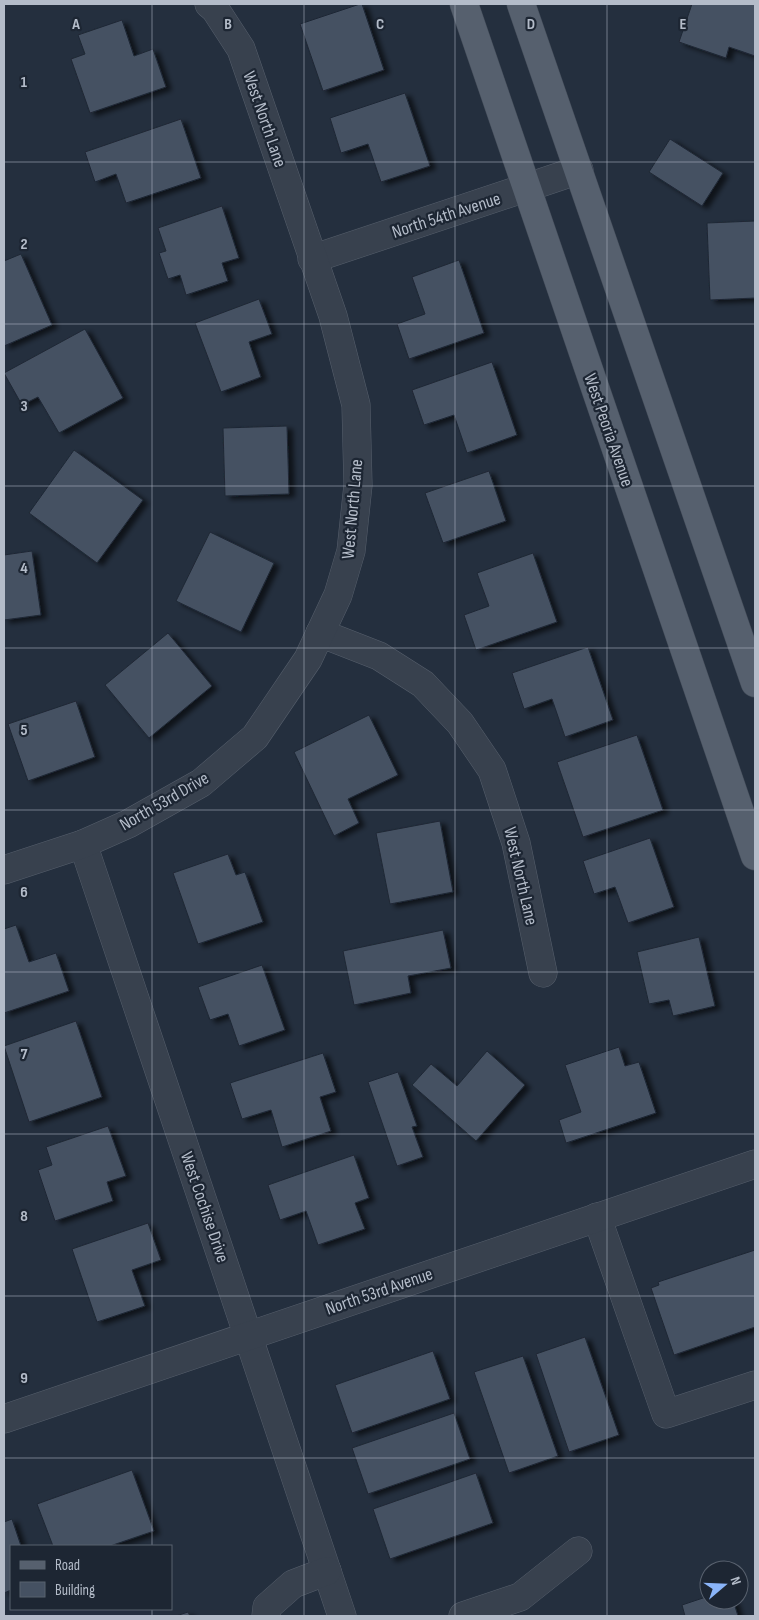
<svg xmlns="http://www.w3.org/2000/svg" width="759" height="1620" font-family="'Sofia Sans Condensed',sans-serif">
	<style>
		.building { fill: #455162; stroke: #1f2835; filter: url(#shadow) }
		.lines { fill: none; stroke-linecap: round; stroke-linejoin: round }
		.minor-casing { stroke: #565f6c; stroke-width: 29 }
		.major-casing { stroke: #414a57; stroke-width: 29 }
		.minor { stroke: #38414e; stroke-width: 28 }
		.major { stroke: #56606e; stroke-width: 28 }
		.grid { fill: none; stroke: #b4bcc9; stroke-width: 1; stroke-opacity: 0.55 }
		.labels { text-anchor: middle; stroke-width: 4.5; stroke-linejoin: round; paint-order: stroke }
		.street-label { font-size: 18px; fill: #b4bcc9; stroke: #1d2633 }
		.grid-label { font-size: 16px; text-anchor: middle; font-weight: bold; fill: #b4bcc9; stroke: #1d2633; stroke-width: 4.5; stroke-linejoin: round; paint-order: stroke }
	</style>
	<defs>
		<filter id="shadow"><feDropShadow dx="5.5" dy="3" stdDeviation="2.5" flood-color="#0009"/></filter>
	</defs>
	<rect width="100%" height="100%" fill="#242f3e"/>
	<g class="building">
		<path d="M 360,4 L 362,4 L 384,70 L 323,91 L 300,24 Z"/>
		<path d="M 692,4 L 755,4 L 755,56 L 729,47 L 726,58 L 679,42 Z"/>
		<path d="M 122,20 L 134,56 L 153,49 L 166,87 L 90,113 L 71,59 L 85,54 L 78,35 Z"/>
		<path d="M 405,93 L 430,166 L 381,182 L 368,144 L 341,153 L 330,118 Z"/>
		<path d="M 181,119 L 201,178 L 126,203 L 116,174 L 95,182 L 85,152 Z"/>
		<path d="M 670,139 L 723,173 L 702,206 L 649,172 Z"/>
		<path d="M 222,206 L 239,258 L 222,263 L 228,281 L 186,295 L 180,275 L 168,279 L 159,253 L 166,251 L 158,228 Z"/>
		<path d="M 755,221 L 755,298 L 710,300 L 707,223 Z"/>
		<path d="M 21,254 L 52,325 L 4,346 L 4,261 Z"/>
		<path d="M 459,260 L 484,333 L 409,359 L 397,324 L 425,314 L 412,277 Z"/>
		<path d="M 259,299 L 272,334 L 249,342 L 261,377 L 221,392 L 195,323 Z"/>
		<path d="M 85,329 L 123,398 L 59,433 L 38,397 L 22,405 L 4,373 Z"/>
		<path d="M 492,362 L 517,435 L 467,453 L 454,415 L 424,425 L 412,390 Z"/>
		<path d="M 287,426 L 289,494 L 225,496 L 223,428 Z"/>
		<path d="M 74,450 L 143,500 L 97,563 L 29,513 Z"/>
		<path d="M 489,471 L 506,521 L 443,543 L 425,493 Z"/>
		<path d="M 210,532 L 274,563 L 241,632 L 176,601 Z"/>
		<path d="M 32,551 L 41,615 L 4,620 L 4,555 Z"/>
		<path d="M 533,553 L 557,622 L 476,650 L 464,615 L 489,606 L 477,573 Z"/>
		<path d="M 168,633 L 212,686 L 149,738 L 105,685 Z"/>
		<path d="M 588,647 L 613,720 L 565,737 L 552,699 L 524,709 L 512,673 Z"/>
		<path d="M 76,701 L 95,757 L 28,781 L 8,724 Z"/>
		<path d="M 369,715 L 398,775 L 348,799 L 359,823 L 334,836 L 294,752 Z"/>
		<path d="M 637,735 L 663,810 L 583,837 L 557,762 Z"/>
		<path d="M 440,821 L 453,892 L 390,904 L 376,833 Z"/>
		<path d="M 650,838 L 674,907 L 628,923 L 615,887 L 594,894 L 583,861 Z"/>
		<path d="M 228,854 L 236,875 L 245,872 L 263,922 L 198,944 L 173,873 Z"/>
		<path d="M 16,925 L 29,962 L 56,953 L 69,991 L 4,1013 L 4,929 Z"/>
		<path d="M 443,930 L 451,968 L 408,976 L 411,993 L 354,1005 L 343,951 Z"/>
		<path d="M 699,937 L 715,1006 L 673,1016 L 669,1000 L 649,1004 L 637,952 Z"/>
		<path d="M 262,965 L 285,1030 L 239,1046 L 228,1014 L 210,1020 L 198,987 Z"/>
		<path d="M 76,1021 L 102,1097 L 29,1122 L 4,1046 Z"/>
		<path d="M 619,1047 L 625,1066 L 639,1062 L 656,1113 L 566,1143 L 559,1120 L 581,1112 L 565,1065 Z"/>
		<path d="M 487,1051 L 525,1085 L 476,1141 L 412,1085 L 431,1064 L 457,1086 Z"/>
		<path d="M 323,1053 L 336,1092 L 320,1097 L 331,1131 L 282,1147 L 271,1110 L 242,1119 L 230,1083 Z"/>
		<path d="M 398,1072 L 417,1126 L 412,1127 L 423,1157 L 397,1166 L 368,1082 Z"/>
		<path d="M 108,1126 L 126,1176 L 107,1182 L 113,1201 L 55,1221 L 38,1170 L 52,1165 L 46,1147 Z"/>
		<path d="M 354,1155 L 369,1198 L 355,1203 L 365,1229 L 318,1245 L 306,1211 L 280,1220 L 268,1185 Z"/>
		<path d="M 148,1223 L 161,1260 L 132,1270 L 145,1306 L 97,1322 L 72,1249 Z"/>
		<path d="M 755,1250 L 755,1327 L 674,1355 L 651,1288 L 659,1285 L 658,1282 Z"/>
		<path d="M 585,1337 L 619,1435 L 569,1452 L 536,1354 Z"/>
		<path d="M 433,1351 L 450,1399 L 352,1433 L 335,1385 Z"/>
		<path d="M 523,1356 L 558,1456 L 509,1473 L 474,1372 Z"/>
		<path d="M 454,1413 L 470,1459 L 368,1494 L 352,1448 Z"/>
		<path d="M 132,1470 L 154,1531 L 110,1546 L 53,1546 L 37,1504 Z"/>
		<path d="M 476,1473 L 493,1523 L 390,1559 L 373,1509 Z"/>
		<path d="M 12,1519 L 21,1546 L 11,1546 L 11,1590 L 4,1593 L 4,1522 Z"/>
		<path d="M 709,1596 L 709,1600 L 733,1600 L 738,1616 L 685,1616 L 682,1605 Z"/>
		<path d="M 188,1612 L 190,1616 L 176,1616 Z"/>
	</g>
	<g class="lines">
		<defs>
			<g id="minor">
				<path d="M 312,259 L 579,170"/>
				<path d="M 320,633 L 379,656 L 423,684 L 460,723 L 492,770 L 516,843 L 543,973"/>
				<path d="M 83,844 L 342,1616"/>
				<path d="M 4,870 L 83,844 L 128,824 L 201,783 L 255,737 L 308,659 L 338,595 L 351,551 L 358,485 L 356,405 L 333,316 L 241,49 L 215,9 L 209,4"/>
				<path d="M 597,1217 L 666,1414 L 755,1385"/>
				<path d="M 4,1419 L 755,1164"/>
				<path d="M 266,1616 L 267,1607 L 293,1584 L 327,1571"/>
				<path d="M 463,1616 L 520,1597 L 578,1551"/>
			</g>
			<g id="major">
				<path d="M 464,4 L 755,856"/>
				<path d="M 521,4 L 755,683"/>
			</g>
		</defs>
		<use href="#minor" class="minor-casing"/>
		<use href="#major" class="major-casing"/>
		<use href="#minor" class="minor"/>
		<use href="#major" class="major"/>
	</g>
	<path class="grid" d="M 152,4 L 152,1546M 304,4 L 304,1616M 455,4 L 455,1616M 607,4 L 607,1616M 4,162 L 755,162M 4,324 L 755,324M 4,486 L 755,486M 4,648 L 755,648M 4,810 L 755,810M 4,972 L 755,972M 4,1134 L 755,1134M 4,1296 L 755,1296M 4,1458 L 755,1458M 152,1609 L 152,1616"/>
	<g class="labels">
		<g class="street-label">
			<text transform="translate(265 119) rotate(71)" y="6">West North Lane</text>
			<text transform="translate(446 215) rotate(-18)" y="6">North 54th Avenue</text>
			<text transform="translate(609 430) rotate(71)" y="6">West Peoria Avenue</text>
			<text transform="translate(352 509) rotate(-85)" y="6">West North Lane</text>
			<text transform="translate(164 801) rotate(-30)" y="6">North 53rd Drive</text>
			<text transform="translate(521 876) rotate(77)" y="6">West North Lane</text>
			<text transform="translate(205 1207) rotate(71)" y="6">West Cochise Drive</text>
			<text transform="translate(379 1291) rotate(-19)" y="6">North 53rd Avenue</text>
		</g>
	</g>
	<g class="grid-label">
		<text x="76" y="29">A</text>
		<text x="228" y="29">B</text>
		<text x="380" y="29">C</text>
		<text x="531" y="29">D</text>
		<text x="683" y="29">E</text>
		<text x="24" y="87">1</text>
		<text x="24" y="249">2</text>
		<text x="24" y="411">3</text>
		<text x="24" y="573">4</text>
		<text x="24" y="735">5</text>
		<text x="24" y="897">6</text>
		<text x="24" y="1059">7</text>
		<text x="24" y="1221">8</text>
		<text x="24" y="1383">9</text>
	</g>
	<rect width="759" height="1620" fill="none" stroke="#b4bcc9" stroke-width="10"/>
	<rect x="10" y="1545" width="162" height="65" fill="#1d2633" stroke="#59626f"/>
	<rect x="20" y="1561" width="25" height="8" fill="#56606e" stroke="#59626f"/>
	<text x="55" y="1570" font-size="15" fill="#b4bcc9">Road</text>
	<rect x="20" y="1582" width="25" height="15" fill="#455162" stroke="#59626f"/>
	<text x="55" y="1595" font-size="15" fill="#b4bcc9">Building</text>
	<g transform="translate(724 1585) rotate(71)"><circle r="24" fill="#1d2633" stroke="#59626f"/>
	<path d="M0-4L9 19L0 12L-9 19Z" fill="#8ab4f8"/>
	<text y="-8" font-size="14" font-weight="bold" text-anchor="middle" fill="#b4bcc9">N</text>
	</g>
</svg>
